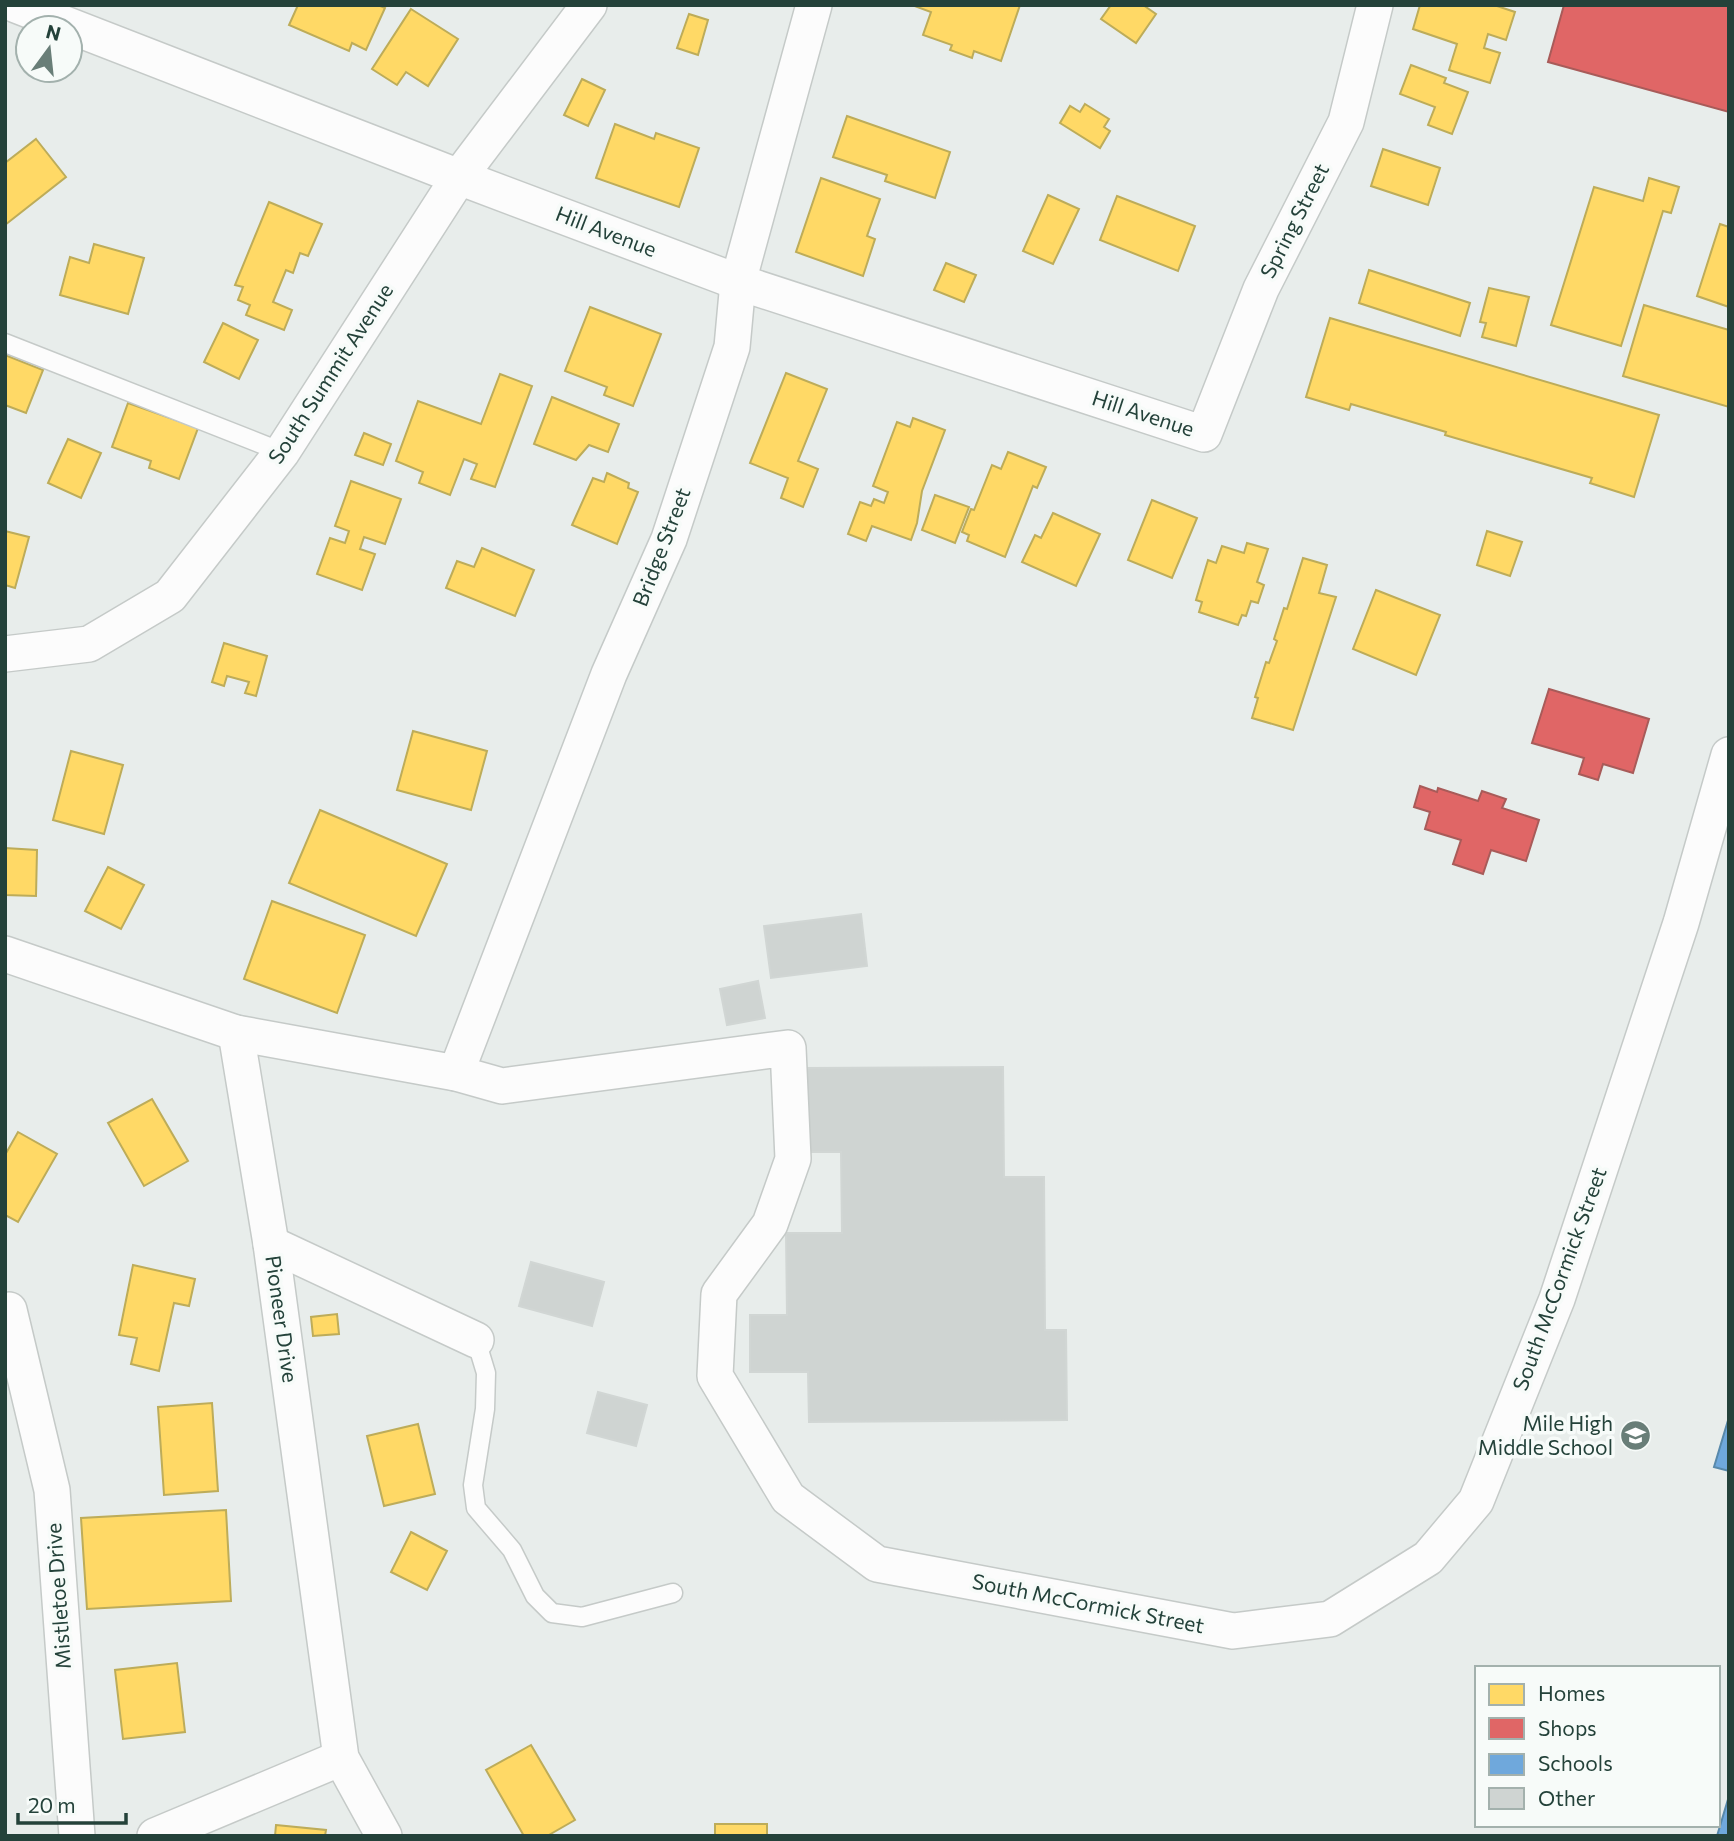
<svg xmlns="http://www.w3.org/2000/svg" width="1734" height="1841" font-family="Commissioner,sans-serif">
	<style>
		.homes { fill: #ffd966; stroke: #bdac59; stroke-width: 2 }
		.shops { fill: #e06666; stroke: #a85b59; stroke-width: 2 }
		.schools { fill: #6fa8dc; stroke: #5889ab; stroke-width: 2 }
		.building { fill: #cfd4d2; stroke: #d1d6d4; stroke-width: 2 }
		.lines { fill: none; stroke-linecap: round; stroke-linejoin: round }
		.lane-casing { stroke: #c5cac8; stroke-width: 21 }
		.street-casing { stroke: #c5cac8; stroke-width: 38 }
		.lane { stroke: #fcfcfc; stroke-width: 18 }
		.street { stroke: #fcfcfc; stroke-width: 35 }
		.labels { text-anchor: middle; stroke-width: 7; stroke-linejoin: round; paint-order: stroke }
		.street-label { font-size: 21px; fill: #24423a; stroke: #f7fbf9 }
		.poi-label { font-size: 21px; fill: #24423a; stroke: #f7fbf9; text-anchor: end }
	</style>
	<rect width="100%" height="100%" fill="#e8edeb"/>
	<g class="homes">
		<path d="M 298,5 L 378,5 L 385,8 L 366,50 L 352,43 L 349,51 L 289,25 Z"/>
		<path d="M 912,5 L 1020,5 L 1001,61 L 974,51 L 972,58 L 950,50 L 952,45 L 923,35 L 931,12 Z"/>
		<path d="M 1111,5 L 1143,5 L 1156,14 L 1136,43 L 1101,19 Z"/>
		<path d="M 1420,5 L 1494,5 L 1515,12 L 1506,40 L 1488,34 L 1484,48 L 1500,53 L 1490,83 L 1449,70 L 1457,44 L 1413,29 Z"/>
		<path d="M 411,9 L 458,39 L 428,86 L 406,72 L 397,85 L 372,69 Z"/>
		<path d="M 689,14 L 708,20 L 698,55 L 677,48 Z"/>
		<path d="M 1411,65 L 1446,78 L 1444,83 L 1468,92 L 1452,134 L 1428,125 L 1435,107 L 1400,94 Z"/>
		<path d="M 582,79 L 605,90 L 588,126 L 564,115 Z"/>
		<path d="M 1085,104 L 1109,119 L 1104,127 L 1110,131 L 1100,148 L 1060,123 L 1070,106 L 1080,112 Z"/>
		<path d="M 847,116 L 950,152 L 935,198 L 885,181 L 887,175 L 833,157 Z"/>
		<path d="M 615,124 L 654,139 L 656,133 L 699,148 L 679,207 L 596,178 Z"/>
		<path d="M 36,139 L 66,177 L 5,225 L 5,163 Z"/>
		<path d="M 1383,149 L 1440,168 L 1428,205 L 1371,186 Z"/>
		<path d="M 821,178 L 880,199 L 867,236 L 875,239 L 863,276 L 796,252 Z"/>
		<path d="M 1649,178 L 1679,187 L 1671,213 L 1663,211 L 1621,346 L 1551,325 L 1594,187 L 1643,201 Z"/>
		<path d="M 1048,195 L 1079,209 L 1053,264 L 1023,251 Z"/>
		<path d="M 1117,196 L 1195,226 L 1178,271 L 1100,240 Z"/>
		<path d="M 269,202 L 322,224 L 308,256 L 300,253 L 293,273 L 286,270 L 273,302 L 292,310 L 284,330 L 246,315 L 250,305 L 238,300 L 243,287 L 235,285 Z"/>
		<path d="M 1720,224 L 1729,227 L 1729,307 L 1697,296 Z"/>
		<path d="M 94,244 L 144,258 L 128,314 L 60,295 L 70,257 L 89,263 Z"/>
		<path d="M 946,263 L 976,275 L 964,302 L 934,290 Z"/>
		<path d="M 1369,270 L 1470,303 L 1460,336 L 1359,303 Z"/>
		<path d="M 1489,288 L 1529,297 L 1516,346 L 1482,337 L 1486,323 L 1480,322 Z"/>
		<path d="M 1644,305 L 1729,330 L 1729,407 L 1623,376 Z"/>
		<path d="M 590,307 L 661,334 L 633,406 L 604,395 L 607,387 L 565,371 Z"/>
		<path d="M 1330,318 L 1659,415 L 1634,497 L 1590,483 L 1592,478 L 1445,435 L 1446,432 L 1351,404 L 1349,410 L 1306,397 Z"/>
		<path d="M 223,323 L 258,340 L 239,379 L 204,362 Z"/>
		<path d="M 5,355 L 43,370 L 26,413 L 5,405 Z"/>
		<path d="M 786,373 L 827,389 L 798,461 L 818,469 L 803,507 L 781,498 L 788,478 L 750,463 Z"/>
		<path d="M 500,374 L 532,386 L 495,487 L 471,479 L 477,464 L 464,459 L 450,495 L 419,483 L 423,472 L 396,461 L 418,401 L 481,424 Z"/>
		<path d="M 552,397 L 619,424 L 608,452 L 589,445 L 576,460 L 534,444 Z"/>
		<path d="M 128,403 L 198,428 L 179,479 L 149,468 L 151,461 L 112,447 Z"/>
		<path d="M 913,418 L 945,430 L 922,491 L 917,523 L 911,540 L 872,526 L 866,541 L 848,534 L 860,502 L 871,506 L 874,499 L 884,503 L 888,492 L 873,486 L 897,422 L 910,427 Z"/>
		<path d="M 364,433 L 391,444 L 383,465 L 355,455 Z"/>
		<path d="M 68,439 L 101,453 L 81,498 L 48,483 Z"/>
		<path d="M 1008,452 L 1046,467 L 1037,488 L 1033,486 L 1005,557 L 967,541 L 969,535 L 962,532 L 971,509 L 974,510 L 992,465 L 1001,469 Z"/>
		<path d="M 607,473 L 629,483 L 628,488 L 638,492 L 617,544 L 572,525 L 593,478 L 604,482 Z"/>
		<path d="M 351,481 L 401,499 L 385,544 L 364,537 L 360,549 L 375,554 L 362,590 L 317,574 L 330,538 L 345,543 L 349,531 L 335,526 Z"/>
		<path d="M 935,495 L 969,507 L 955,543 L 922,530 Z"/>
		<path d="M 1152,500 L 1197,518 L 1172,578 L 1128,560 Z"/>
		<path d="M 1053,513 L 1100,534 L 1076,586 L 1022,562 L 1035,535 L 1041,538 Z"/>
		<path d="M 5,531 L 29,537 L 15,588 L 5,585 Z"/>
		<path d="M 1487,531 L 1522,542 L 1510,576 L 1477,565 Z"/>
		<path d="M 1247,543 L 1268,549 L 1257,582 L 1264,585 L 1258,603 L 1251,601 L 1246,616 L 1242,615 L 1238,625 L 1199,612 L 1202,602 L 1196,600 L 1208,560 L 1216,563 L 1222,546 L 1244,553 Z"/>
		<path d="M 482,548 L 534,570 L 515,616 L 446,588 L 457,561 L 474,567 Z"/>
		<path d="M 1303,558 L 1327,565 L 1319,593 L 1336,597 L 1293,730 L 1252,718 L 1258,698 L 1255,697 L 1266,662 L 1269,663 L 1277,641 L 1274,639 L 1284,608 L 1287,609 Z"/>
		<path d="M 1376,590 L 1440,615 L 1416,675 L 1353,649 Z"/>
		<path d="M 224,643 L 267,656 L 256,696 L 245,693 L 249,682 L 227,676 L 224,686 L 212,682 Z"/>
		<path d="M 413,731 L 487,751 L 471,810 L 397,790 Z"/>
		<path d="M 71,751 L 123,765 L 104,834 L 53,820 Z"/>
		<path d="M 320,810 L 447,864 L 416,936 L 289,883 Z"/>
		<path d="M 5,848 L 37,850 L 36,896 L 5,895 Z"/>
		<path d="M 108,867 L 144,885 L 121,929 L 85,911 Z"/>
		<path d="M 272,901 L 365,935 L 337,1013 L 244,979 Z"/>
		<path d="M 152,1099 L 188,1161 L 144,1186 L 108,1123 Z"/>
		<path d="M 18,1132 L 57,1154 L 18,1222 L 5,1215 L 5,1155 Z"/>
		<path d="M 133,1265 L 195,1279 L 189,1306 L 174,1303 L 159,1371 L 131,1364 L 137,1338 L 119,1335 Z"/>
		<path d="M 337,1314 L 339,1334 L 313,1336 L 311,1317 Z"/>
		<path d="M 212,1403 L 218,1491 L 164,1495 L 158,1407 Z"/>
		<path d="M 418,1424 L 435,1494 L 384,1506 L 367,1436 Z"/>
		<path d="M 226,1510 L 231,1601 L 87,1609 L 81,1518 Z"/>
		<path d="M 411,1532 L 447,1551 L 427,1590 L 391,1572 Z"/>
		<path d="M 177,1663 L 185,1732 L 123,1739 L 115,1670 Z"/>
		<path d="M 531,1745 L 575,1820 L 547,1836 L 524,1836 L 486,1770 Z"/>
		<rect x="715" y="1824" width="52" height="12"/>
		<path d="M 276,1825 L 326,1830 L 325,1836 L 275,1836 Z"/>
	</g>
	<g class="shops">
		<path d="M 1564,5 L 1729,5 L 1729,112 L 1548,62 Z"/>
		<path d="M 1549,689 L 1649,719 L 1633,773 L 1603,764 L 1598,780 L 1579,774 L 1584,758 L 1532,743 Z"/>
		<path d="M 1420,786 L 1437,792 L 1438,788 L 1478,801 L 1482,791 L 1506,799 L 1502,808 L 1539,820 L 1526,861 L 1491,850 L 1483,874 L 1453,864 L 1461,840 L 1425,829 L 1430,812 L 1414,807 Z"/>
	</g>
	<g class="schools">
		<path d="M 1729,1417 L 1729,1471 L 1714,1467 Z"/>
		<path d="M 1729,1796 L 1729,1836 L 1717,1836 Z"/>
	</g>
	<g class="building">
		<path d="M 861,914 L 867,966 L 771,978 L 764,926 Z"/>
		<path d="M 758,981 L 765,1018 L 727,1025 L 720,989 Z"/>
		<path d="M 1003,1067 L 1004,1177 L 1044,1177 L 1045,1330 L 1066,1330 L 1067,1420 L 809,1422 L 808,1372 L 750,1372 L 750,1315 L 787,1315 L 786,1233 L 842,1233 L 841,1152 L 808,1152 L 807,1068 Z"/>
		<path d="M 531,1262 L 604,1282 L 592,1326 L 519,1306 Z"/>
		<path d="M 598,1392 L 647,1405 L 636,1446 L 587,1433 Z"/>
	</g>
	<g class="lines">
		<defs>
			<g id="lane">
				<path d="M 5,343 L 282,452"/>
				<path d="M 476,1340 L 486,1373 L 485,1409 L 473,1485 L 476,1508 L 512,1550 L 535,1596 L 552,1613 L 582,1617 L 673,1593"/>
			</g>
			<g id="street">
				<path d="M 16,5 L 459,177 L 738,282 L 1204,434 L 1261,289 L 1346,122 L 1375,5"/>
				<path d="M 5,654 L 89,644 L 170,596 L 282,452 L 459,177 L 589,5"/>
				<path d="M 5,954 L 236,1033 L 456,1073 L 502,1086 L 788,1048 L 793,1159 L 770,1224 L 719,1294 L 715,1376 L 788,1498 L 877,1564 L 1233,1631 L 1330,1619 L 1428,1558 L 1476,1501 L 1557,1299 L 1681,923 L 1729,755"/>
				<path d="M 236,1033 L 271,1244 L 341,1758 L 384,1836"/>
				<path d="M 456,1073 L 609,674 L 669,539 L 732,347 L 738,282 L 814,5"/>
				<path d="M 271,1244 L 476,1340"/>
				<path d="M 9,1310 L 52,1490 L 77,1836"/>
				<path d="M 155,1836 L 341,1758"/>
			</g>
		</defs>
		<use href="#lane" class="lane-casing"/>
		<use href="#street" class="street-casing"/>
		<use href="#lane" class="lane"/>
		<use href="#street" class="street"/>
	</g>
	<defs>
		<symbol id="school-disc" viewBox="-11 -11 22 22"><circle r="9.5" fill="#697e78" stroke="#f7fbf9"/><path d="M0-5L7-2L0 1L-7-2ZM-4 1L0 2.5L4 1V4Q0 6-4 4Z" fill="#fff"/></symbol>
	</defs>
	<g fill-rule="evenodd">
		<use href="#school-disc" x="1618" y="1418" width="35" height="35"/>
	</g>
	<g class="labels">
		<g class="street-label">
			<text transform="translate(1295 221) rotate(-63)" y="7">Spring Street</text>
			<text transform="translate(606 232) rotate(21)" y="7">Hill Avenue</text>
			<text transform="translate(331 374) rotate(-57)" y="7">South Summit Avenue</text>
			<text transform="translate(1143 414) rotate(18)" y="7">Hill Avenue</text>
			<text transform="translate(662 547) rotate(-69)" y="7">Bridge Street</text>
			<text transform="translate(1560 1279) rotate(-70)" y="7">South McCormick Street</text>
			<text transform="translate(281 1319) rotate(82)" y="7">Pioneer Drive</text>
			<text transform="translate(59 1596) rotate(-94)" y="7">Mistletoe Drive</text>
			<text transform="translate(1088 1604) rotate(11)" y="7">South McCormick Street</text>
		</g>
		<g class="poi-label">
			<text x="1613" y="1431">Mile High<tspan x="1613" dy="24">Middle School</tspan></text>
		</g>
	</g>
	<rect width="1734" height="1841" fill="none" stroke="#24423a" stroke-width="14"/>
	<rect x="1475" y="1666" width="245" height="161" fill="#f7fbf9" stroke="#a3b1ad" stroke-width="2"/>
	<rect x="1489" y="1684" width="35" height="21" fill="#ffd966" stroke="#a3b1ad" stroke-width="2"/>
	<text x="1538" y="1701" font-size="21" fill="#24423a">Homes</text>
	<rect x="1489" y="1718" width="35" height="21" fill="#e06666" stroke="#a3b1ad" stroke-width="2"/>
	<text x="1538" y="1736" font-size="21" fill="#24423a">Shops</text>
	<rect x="1489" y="1754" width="35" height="21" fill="#6fa8dc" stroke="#a3b1ad" stroke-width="2"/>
	<text x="1538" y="1771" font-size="21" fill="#24423a">Schools</text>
	<rect x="1489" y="1788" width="35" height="21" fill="#cfd4d2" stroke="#a3b1ad" stroke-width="2"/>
	<text x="1538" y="1806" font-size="21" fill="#24423a">Other</text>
	<g transform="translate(49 49) rotate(15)"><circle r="33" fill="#f7fbf9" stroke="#a3b1ad" stroke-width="2"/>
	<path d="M0-5L12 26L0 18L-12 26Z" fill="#697e78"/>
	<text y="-10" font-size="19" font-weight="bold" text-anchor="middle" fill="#24423a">N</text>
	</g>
	<path d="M18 1813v10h108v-10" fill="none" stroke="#24423a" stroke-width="3.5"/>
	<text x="28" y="1813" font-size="21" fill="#24423a" stroke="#f7fbf9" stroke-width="5" paint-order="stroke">20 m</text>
</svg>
